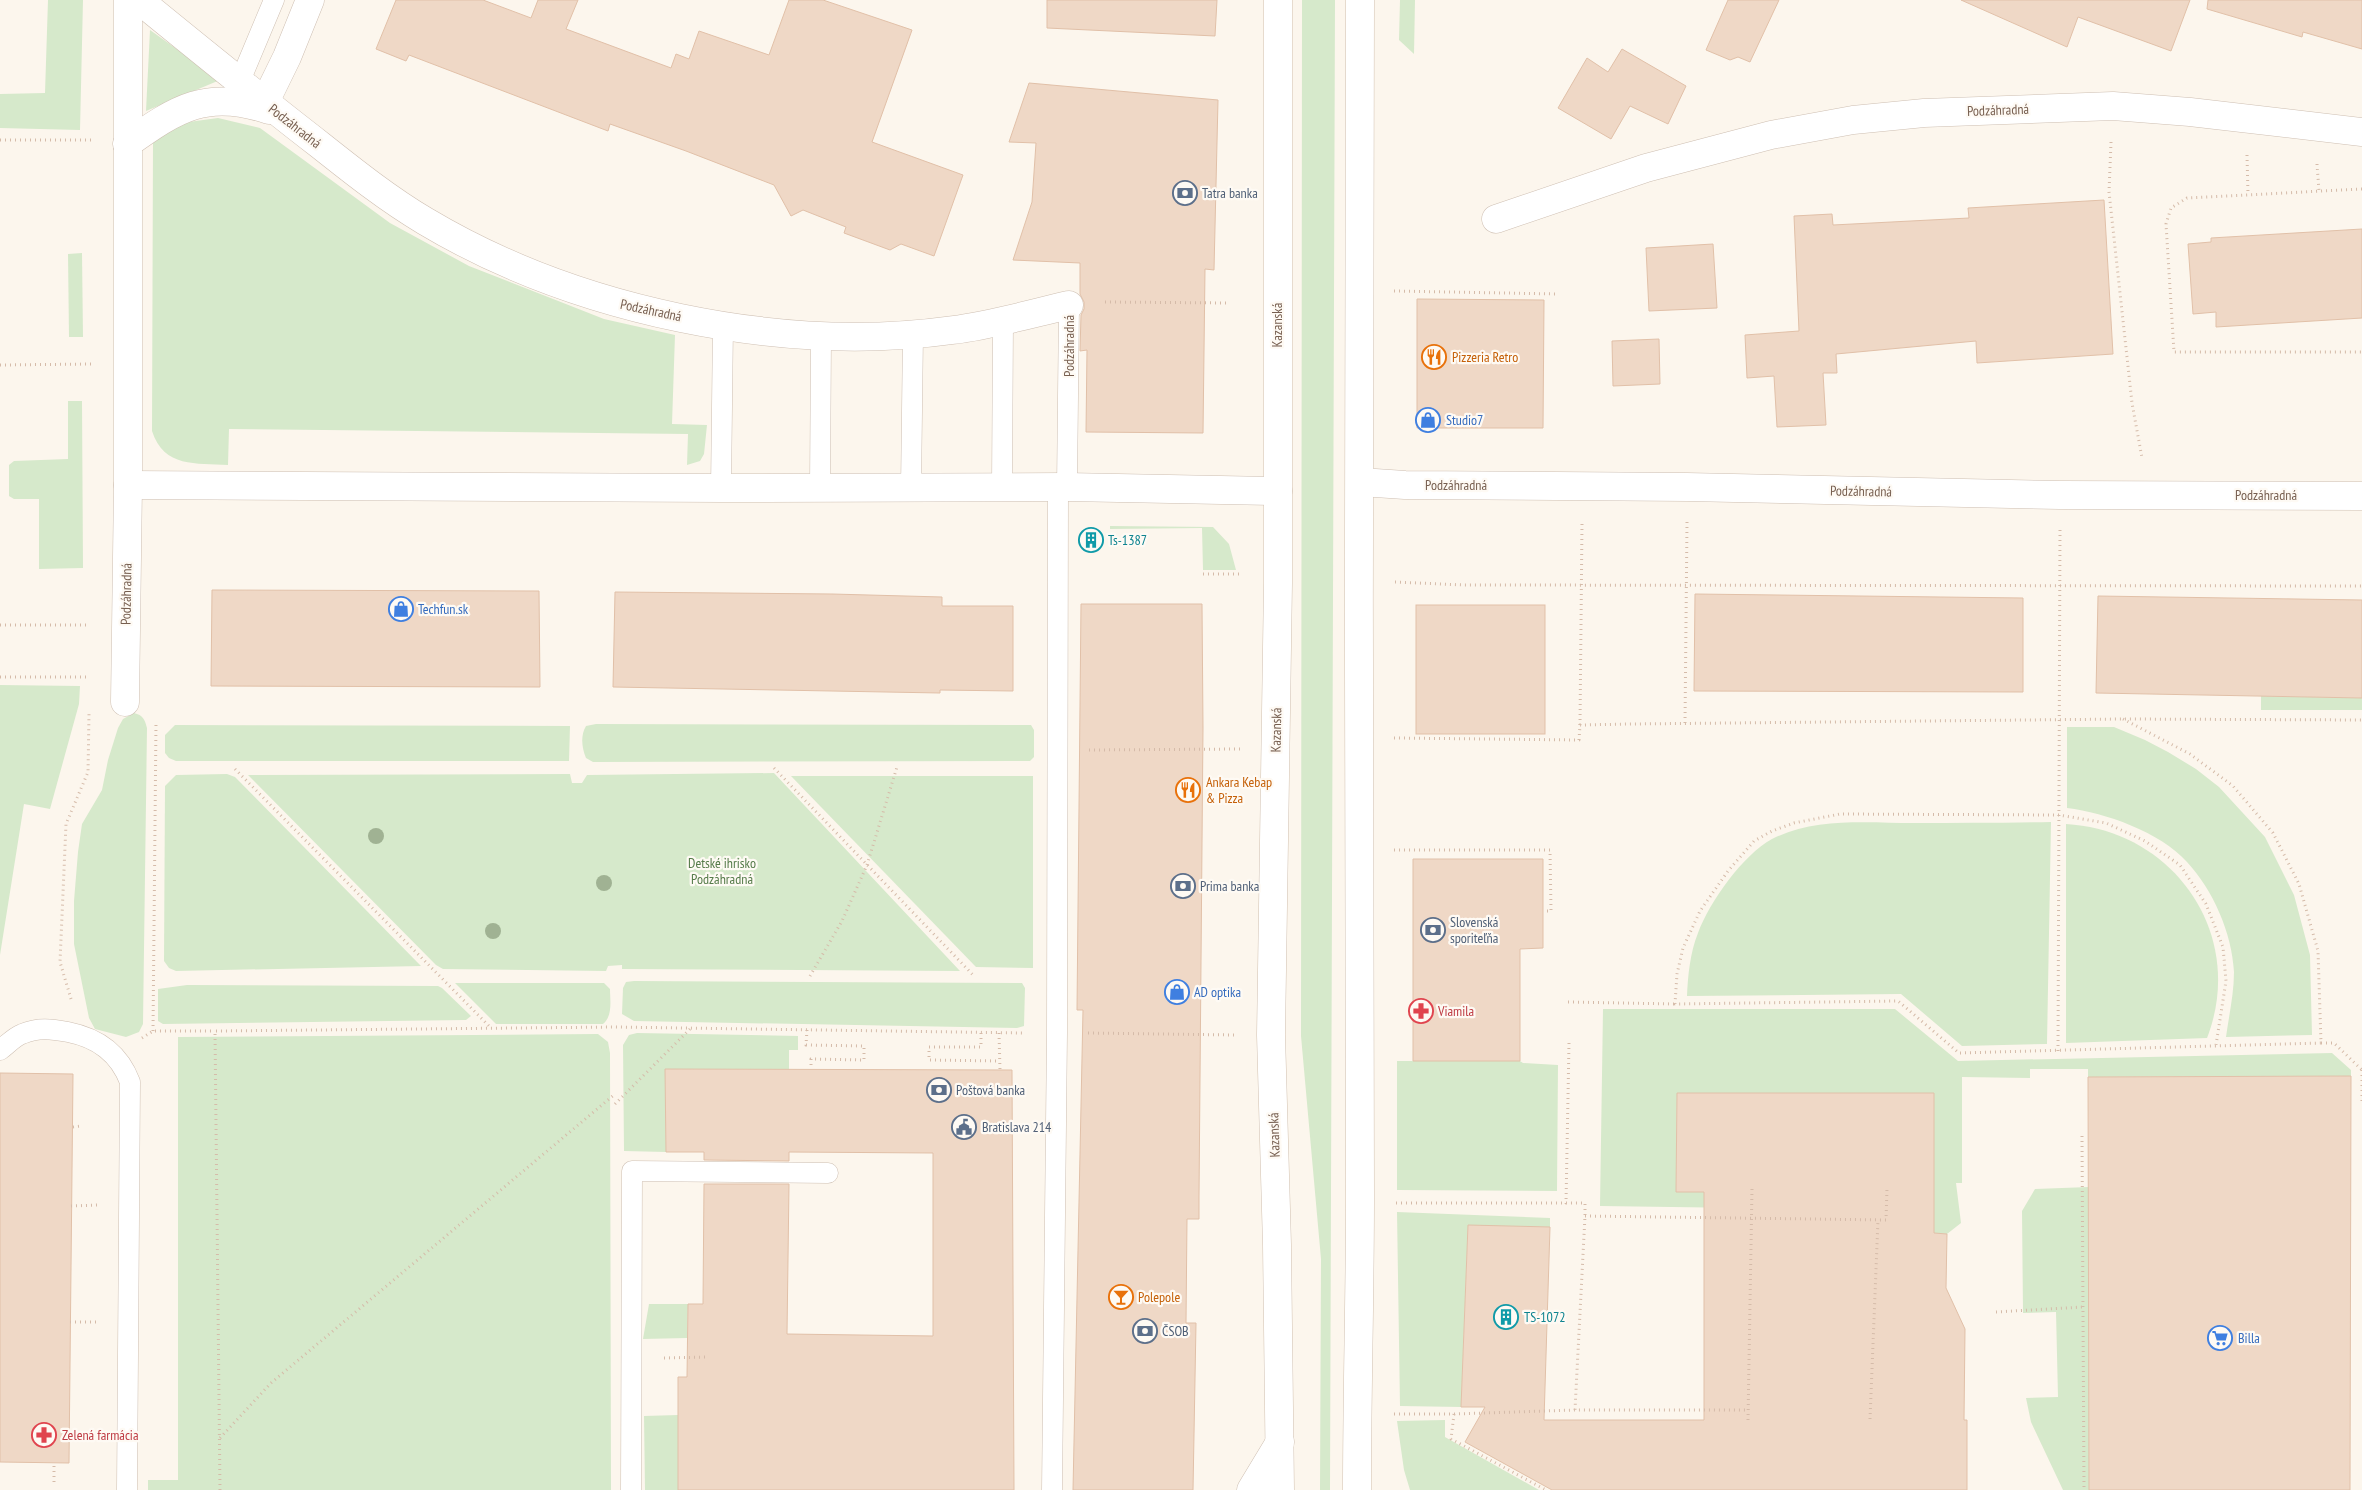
<svg xmlns="http://www.w3.org/2000/svg" width="2362" height="1490" font-family="'PT Sans Narrow',sans-serif">
	<style>
		.green { fill: #d6e9cb }
		.building { fill: #efd8c6; stroke: #e1c0a8 }
		.lines { fill: none; stroke-linecap: round; stroke-linejoin: round }
		.service-casing { stroke: #cebfb2; stroke-width: 21 }
		.minor-casing { stroke: #cebfb2; stroke-width: 29 }
		.secondary-casing { stroke: #d1c0b0; stroke-width: 29 }
		.path { stroke: #d5bba9; stroke-width: 3; stroke-dasharray: 1 4; stroke-linecap: butt }
		.service { stroke: #fff; stroke-width: 20 }
		.minor { stroke: #fff; stroke-width: 28 }
		.secondary { stroke: #fff; stroke-width: 28 }
		.tree { fill: #a0b293 }
		.labels { text-anchor: middle; stroke-width: 4.5; stroke-linejoin: round; paint-order: stroke }
		.street-label { font-size: 14px; fill: #775f50; stroke: #fefaf4 }
		.service-label { font-size: 14px; fill: #4e5e75; stroke: #fefaf4; text-anchor: start }
		.food-label { font-size: 14px; fill: #c56008; stroke: #fefaf4; text-anchor: start }
		.shop-label { font-size: 14px; fill: #366cbe; stroke: #fefaf4; text-anchor: start }
		.culture-label { font-size: 14px; fill: #0d838f; stroke: #fefaf4; text-anchor: start }
		.park-label { font-size: 14px; fill: #557b49; stroke: #fefaf4 }
		.health-label { font-size: 14px; fill: #be3a42; stroke: #fefaf4; text-anchor: start }
	</style>
	<rect width="100%" height="100%" fill="#fcf6ed"/>
	<g class="green">
		<path d="M 48,0 L 83,0 L 80,130 L 0,128 L 0,94 L 45,93 Z"/>
		<path d="M 1302,0 L 1335,0 L 1330,1490 L 1320,1490 L 1321,1259 L 1301,1036 Z"/>
		<path d="M 1400,0 L 1415,0 L 1414,54 L 1399,40 Z"/>
		<path d="M 150,30 L 220,80 L 146,111 Z"/>
		<path d="M 218,118 L 260,128 L 390,223 L 469,266 L 604,319 L 675,335 L 672,424 L 707,425 L 704,454 L 700,461 L 687,465 L 688,434 L 229,429 L 228,465 C 196,463 164,468 152,431 L 153,141 L 181,123 Z"/>
		<path d="M 82,253 L 83,337 L 69,337 L 68,254 Z"/>
		<path d="M 68,401 L 82,401 L 83,568 L 39,569 L 39,499 L 14,499 L 9,496 L 9,465 L 14,461 L 68,459 Z"/>
		<path d="M 1110,526 L 1213,527 L 1229,544 L 1236,570 L 1203,570 L 1202,528 L 1110,529 Z"/>
		<path d="M 0,685 L 80,686 L 79,704 L 50,809 L 24,804 L 0,955 Z"/>
		<path d="M 2261,696 L 2362,698 L 2362,710 L 2261,710 Z"/>
		<path d="M 134,713 C 143,715 145,720 147,728 L 143,1024 L 139,1032 L 126,1037 L 95,1029 L 89,1018 L 74,944 L 74,901 L 78,852 L 82,824 L 102,790 L 108,760 L 118,728 L 123,719 Z"/>
		<path d="M 596,724 L 1031,725 L 1034,730 L 1034,757 L 1030,761 L 593,762 L 586,758 C 582,748 580,736 586,726 Z"/>
		<path d="M 175,725 L 570,726 L 569,761 L 176,761 L 169,758 L 165,753 L 165,735 Z"/>
		<path d="M 2067,727 L 2114,727 L 2145,740 L 2168,752 L 2196,769 L 2219,787 L 2265,837 L 2294,895 L 2310,955 L 2312,1035 L 2226,1037 C 2229,1015 2234,994 2234,972 C 2232,933 2213,890 2187,862 C 2160,832 2106,813 2067,808 Z"/>
		<path d="M 774,773 L 960,971 L 622,969 L 622,965 L 608,966 L 606,971 L 443,969 L 436,965 L 248,775 L 570,774 L 572,783 L 582,783 L 587,775 Z"/>
		<path d="M 227,774 L 235,777 L 421,966 L 176,971 L 169,968 L 164,961 L 165,786 L 176,775 Z"/>
		<path d="M 791,776 L 1033,776 L 1033,968 L 976,967 Z"/>
		<path d="M 2051,822 L 2047,1044 L 1962,1046 L 1901,994 L 1687,996 C 1688,975 1690,953 1698,933 C 1710,901 1743,855 1772,839 C 1815,817 1868,823 1914,823 C 1960,823 2005,823 2051,822 Z"/>
		<path d="M 2066,824 C 2174,830 2247,935 2207,1038 L 2066,1043 Z"/>
		<path d="M 634,981 L 1022,983 L 1025,988 L 1024,1026 L 1017,1028 L 634,1021 L 622,1014 L 623,988 L 626,982 Z"/>
		<path d="M 455,983 L 604,983 L 610,989 C 610,1000 613,1016 603,1024 L 496,1024 Z"/>
		<path d="M 187,985 L 438,986 L 442,988 L 471,1016 L 466,1020 L 163,1024 L 158,1021 L 158,989 Z"/>
		<path d="M 1603,1009 L 1895,1009 L 1958,1061 L 2332,1053 L 2351,1070 L 2351,1076 L 2088,1077 L 2088,1069 L 2030,1069 L 2030,1078 L 1962,1077 L 1962,1183 L 1956,1183 L 1961,1223 L 1947,1234 L 1927,1233 L 1934,1191 L 1934,1093 L 1677,1093 L 1676,1191 L 1715,1192 L 1743,1208 L 1600,1206 Z"/>
		<path d="M 637,1033 L 798,1036 L 798,1050 L 789,1050 L 789,1069 L 666,1069 L 666,1152 L 624,1151 L 623,1045 L 629,1035 Z"/>
		<path d="M 598,1034 L 608,1042 L 610,1053 L 611,1490 L 148,1490 L 148,1480 L 178,1480 L 178,1037 Z"/>
		<path d="M 1397,1061 L 1520,1061 L 1523,1063 L 1558,1065 L 1557,1191 L 1397,1190 Z"/>
		<path d="M 2089,1187 L 2089,1490 L 2063,1490 L 2031,1422 L 2026,1398 L 2058,1397 L 2056,1312 L 2023,1313 L 2022,1211 L 2035,1189 Z"/>
		<path d="M 1397,1212 L 1550,1218 L 1550,1227 L 1468,1226 L 1461,1407 L 1400,1406 Z"/>
		<path d="M 649,1304 L 688,1304 L 687,1338 L 643,1339 Z"/>
		<path d="M 678,1415 L 678,1490 L 645,1490 L 644,1416 Z"/>
		<path d="M 1445,1420 L 1445,1437 L 1539,1490 L 1410,1490 L 1404,1470 L 1397,1421 Z"/>
	</g>
	<g class="building">
		<path d="M 396,0 L 483,0 L 531,18 L 538,0 L 578,0 L 566,29 L 671,68 L 676,54 L 689,59 L 699,31 L 769,55 L 789,0 L 823,0 L 912,30 L 872,142 L 963,175 L 934,256 L 901,244 L 890,250 L 844,233 L 846,227 L 803,210 L 791,216 L 774,185 L 686,151 L 610,124 L 608,131 L 409,55 L 406,61 L 376,49 Z"/>
		<path d="M 1047,0 L 1217,0 L 1215,36 L 1047,28 Z"/>
		<path d="M 1728,0 L 1779,0 L 1750,62 L 1738,57 L 1730,60 L 1706,50 Z"/>
		<path d="M 1961,0 L 2190,0 L 2171,51 L 2078,17 L 2067,47 Z"/>
		<path d="M 2208,0 L 2362,0 L 2362,49 L 2303,32 L 2302,37 L 2207,9 Z"/>
		<path d="M 1622,49 L 1686,86 L 1668,124 L 1630,106 L 1611,139 L 1558,108 L 1587,58 L 1608,72 Z"/>
		<path d="M 1029,83 L 1218,100 L 1214,270 L 1205,269 L 1203,433 L 1086,432 L 1087,350 L 1080,351 L 1081,315 L 1084,309 L 1084,302 L 1080,294 L 1080,263 L 1013,260 L 1032,202 L 1036,143 L 1009,142 Z"/>
		<path d="M 2104,200 L 2113,354 L 1977,363 L 1976,341 L 1836,354 L 1837,373 L 1823,373 L 1826,425 L 1777,427 L 1774,376 L 1747,378 L 1745,335 L 1799,331 L 1794,216 L 1832,214 L 1833,225 L 1969,218 L 1968,208 Z"/>
		<path d="M 2362,229 L 2362,318 L 2216,327 L 2216,312 L 2193,314 L 2188,244 L 2211,242 L 2211,238 Z"/>
		<path d="M 1713,244 L 1717,308 L 1649,311 L 1646,248 Z"/>
		<path d="M 1417,299 L 1544,300 L 1543,428 L 1417,428 Z"/>
		<path d="M 1659,339 L 1660,384 L 1613,386 L 1612,341 Z"/>
		<path d="M 212,590 L 539,591 L 540,687 L 211,686 Z"/>
		<path d="M 615,592 L 832,594 L 942,597 L 942,606 L 1013,606 L 1013,691 L 940,690 L 940,693 L 613,687 Z"/>
		<path d="M 1695,594 L 2023,598 L 2023,692 L 1694,691 Z"/>
		<path d="M 2098,596 L 2362,600 L 2362,698 L 2096,693 Z"/>
		<path d="M 1081,604 L 1202,604 L 1203,728 L 1199,1197 L 1199,1219 L 1187,1219 L 1186,1323 L 1196,1323 L 1193,1490 L 1073,1490 L 1083,1010 L 1077,1010 Z"/>
		<rect x="1416" y="605" width="129" height="129"/>
		<path d="M 1413,859 L 1543,859 L 1543,948 L 1520,949 L 1520,1061 L 1413,1061 Z"/>
		<path d="M 665,1069 L 1012,1070 L 1014,1490 L 678,1490 L 678,1377 L 687,1377 L 688,1304 L 703,1304 L 704,1184 L 789,1184 L 787,1334 L 933,1336 L 933,1153 L 789,1152 L 789,1161 L 704,1160 L 704,1152 L 666,1152 Z"/>
		<path d="M 0,1073 L 73,1074 L 69,1463 L 0,1462 Z"/>
		<path d="M 2351,1076 L 2350,1490 L 2089,1490 L 2088,1077 Z"/>
		<path d="M 1677,1093 L 1934,1093 L 1934,1233 L 1947,1234 L 1946,1288 L 1965,1329 L 1964,1420 L 1967,1420 L 1967,1490 L 1552,1490 L 1465,1442 L 1485,1407 L 1461,1407 L 1468,1225 L 1550,1227 L 1544,1420 L 1704,1420 L 1704,1192 L 1676,1192 Z"/>
	</g>
	<g class="lines">
		<defs>
			<g id="service">
				<path d="M 240,81 L 274,0"/>
				<path d="M 1067,487 L 1069,305"/>
				<path d="M 721,488 L 723,325"/>
				<path d="M 820,488 L 821,336"/>
				<path d="M 911,488 L 913,334"/>
				<path d="M 1002,488 L 1003,320"/>
				<path d="M 0,1050 C 7,1045 14,1037 22,1034 C 38,1027 52,1029 68,1032 C 98,1038 119,1053 130,1082 L 127,1490"/>
				<path d="M 631,1490 L 632,1171 L 828,1173"/>
				<path d="M 1052,1490 L 1057,1033 L 1058,487"/>
			</g>
			<g id="minor">
				<path d="M 139,0 C 199,49 259,98 320,145 C 354,172 388,199 425,221 C 574,310 780,354 953,330 C 992,325 1030,314 1069,305"/>
				<path d="M 265,102 L 287,57 L 310,0"/>
				<path d="M 127,144 C 177,108 207,89 269,110"/>
				<path d="M 1496,219 L 1646,168 L 1771,135 L 1853,120 L 1924,113 L 2113,106 L 2190,112 L 2362,132"/>
				<path d="M 1360,482 L 1405,485 L 1687,487 L 2060,495 L 2362,496"/>
				<path d="M 128,485 L 721,488 L 1067,487 L 1278,491"/>
				<path d="M 125,702 L 128,485 L 128,0"/>
				<path d="M 1251,1490 L 1280,1442"/>
			</g>
			<g id="secondary">
				<path d="M 1278,0 L 1278,583 L 1271,1035 L 1277,1245 L 1280,1490"/>
				<path d="M 1357,1490 C 1357,1393 1360,1295 1360,1198 C 1359,799 1358,399 1360,0"/>
			</g>
		</defs>
		<use href="#service" class="service-casing"/>
		<use href="#minor" class="minor-casing"/>
		<use href="#secondary" class="secondary-casing"/>
		<g class="path">
			<path d="M 0,140 L 93,140"/>
			<path d="M 2111,142 L 2109,192 L 2132,403 L 2142,458"/>
			<path d="M 2247,155 L 2248,194"/>
			<path d="M 2317,164 L 2319,191"/>
			<path d="M 2362,189 L 2187,198 L 2171,208 L 2166,224 L 2174,352 L 2362,352"/>
			<path d="M 1394,291 L 1558,294"/>
			<path d="M 1105,302 L 1230,303"/>
			<path d="M 0,365 L 92,364"/>
			<path d="M 1203,574 L 1241,574"/>
			<path d="M 1395,582 L 1464,585 L 2362,586"/>
			<path d="M 0,625 L 89,625"/>
			<path d="M 0,677 L 89,677"/>
			<path d="M 2123,719 L 2190,754 L 2233,786 L 2273,833 L 2299,884 L 2318,951 L 2321,1043 L 1959,1053 L 1898,1001 L 1675,1004 L 1677,974 L 1683,948 L 1700,911 L 1728,871 L 1754,841 L 1772,831 L 1794,823 L 1840,814 L 2059,815 L 2106,823 L 2145,841 L 2180,865 L 2206,904 L 2223,947 L 2226,981 L 2216,1045"/>
			<path d="M 1685,723 L 1687,522"/>
			<path d="M 1580,725 L 1582,523"/>
			<path d="M 1394,738 L 1579,740 L 1580,725 L 1631,724 L 2123,719 L 2362,720"/>
			<path d="M 1089,750 L 1240,749"/>
			<path d="M 774,768 L 975,977"/>
			<path d="M 235,769 L 491,1028"/>
			<path d="M 1394,850 L 1550,850 L 1551,911 L 1544,911"/>
			<path d="M 810,976 L 842,921 L 867,865 L 897,767"/>
			<path d="M 71,999 L 60,962 L 66,824 L 88,772 L 89,714"/>
			<path d="M 1568,1002 L 1675,1004"/>
			<path d="M 807,1030 L 806,1045 L 864,1046 L 864,1060 L 811,1059 L 811,1069"/>
			<path d="M 153,1031 L 156,722"/>
			<path d="M 981,1033 L 981,1047 L 929,1047 L 929,1060 L 999,1061"/>
			<path d="M 999,1033 L 1000,1070"/>
			<path d="M 1088,1033 L 1234,1035"/>
			<path d="M 142,1038 L 153,1031 L 215,1031"/>
			<path d="M 1569,1043 L 1566,1203 L 1585,1203 L 1585,1216 L 1575,1410"/>
			<path d="M 2321,1043 L 2334,1043 L 2362,1070"/>
			<path d="M 2058,1051 L 2060,530"/>
			<path d="M 2362,1070 L 2362,1103"/>
			<path d="M 615,1104 L 690,1029"/>
			<path d="M 73,1127 L 81,1126"/>
			<path d="M 2082,1136 L 2084,1490"/>
			<path d="M 1396,1203 L 1566,1203"/>
			<path d="M 71,1206 L 98,1205"/>
			<path d="M 1585,1216 L 1886,1220 L 1887,1188"/>
			<path d="M 1996,1312 L 2083,1307"/>
			<path d="M 70,1322 L 97,1322"/>
			<path d="M 664,1358 L 706,1357"/>
			<path d="M 1394,1414 L 1454,1414 L 1451,1439 L 1546,1490"/>
			<path d="M 1454,1414 L 1575,1410 L 1748,1410"/>
			<path d="M 1870,1419 L 1878,1220"/>
			<path d="M 1748,1420 L 1752,1188"/>
			<path d="M 220,1438 L 271,1383 L 615,1094"/>
			<path d="M 54,1482 L 54,1462"/>
			<path d="M 220,1490 L 215,1031 L 615,1027 L 1024,1033"/>
		</g>
		<use href="#service" class="service"/>
		<use href="#minor" class="minor"/>
		<use href="#secondary" class="secondary"/>
	</g>
	<g class="tree">
		<circle cx="376" cy="836" r="8"/>
		<circle cx="604" cy="883" r="8"/>
		<circle cx="493" cy="931" r="8"/>
	</g>
	<defs>
		<symbol id="bank-ring" viewBox="-11 -11 22 22"><circle r="9.5" fill="#fefaf4" stroke="#5c6f8a" stroke-width="1.5"/><path d="M-6-4H6V4H-6ZM0-2.3a2.3 2.3 0 1 0 0 4.6a2.3 2.3 0 1 0 0-4.6Z" fill="#5c6f8a"/></symbol>
		<symbol id="restaurant-ring" viewBox="-11 -11 22 22"><circle r="9.5" fill="#fefaf4" stroke="#e8710a" stroke-width="1.5"/><path d="M-5-6h1v4h1v-4h1v4h1v-4h1v5L-1.5 .5V6h-2V.5L-5-1ZM5-6V6H3V1.5H1.5Q1.5-4 5-6Z" fill="#e8710a"/></symbol>
		<symbol id="shop-ring" viewBox="-11 -11 22 22"><circle r="9.5" fill="#fefaf4" stroke="#3f7fe0" stroke-width="1.5"/><path d="M-5-2.5h2.3a2.7 3.5 0 0 1 5.4 0H5L5.5 6h-11ZM-1.5-2.5h3a1.5 2.3 0 0 0-3 0Z" fill="#3f7fe0"/></symbol>
		<symbol id="building-ring" viewBox="-11 -11 22 22"><circle r="9.5" fill="#fefaf4" stroke="#0f9aa8" stroke-width="1.5"/><path d="M-4-6H4V6H1V3H-1V6H-4ZM-2.5-4.3h1.7v1.8h-1.7ZM.8-4.3h1.7v1.8H.8ZM-2.5-1h1.7V.8h-1.7ZM.8-1h1.7V.8H.8Z" fill="#0f9aa8"/></symbol>
		<symbol id="pharmacy-ring" viewBox="-11 -11 22 22"><circle r="9.5" fill="#fefaf4" stroke="#e0444e" stroke-width="1.5"/><path d="M-2-6h4v4h4v4h-4v4h-4v-4h-4v-4h4Z" fill="#e0444e"/></symbol>
		<symbol id="civic-ring" viewBox="-11 -11 22 22"><circle r="9.5" fill="#fefaf4" stroke="#5c6f8a" stroke-width="1.5"/><path d="M-.6-6.5H3V-4.5H.6V-3L4-1V1h2V6H-6V1h2V-1L-.6-3ZM-1.2 2.5V6h2.4V2.5Z" fill="#5c6f8a"/></symbol>
		<symbol id="bar-ring" viewBox="-11 -11 22 22"><circle r="9.5" fill="#fefaf4" stroke="#e8710a" stroke-width="1.5"/><path d="M-6-5H6L.8 .8V4.5H3.5V6h-7V4.5H-.8V.8Z" fill="#e8710a"/></symbol>
		<symbol id="supermarket-ring" viewBox="-11 -11 22 22"><circle r="9.5" fill="#fefaf4" stroke="#3f7fe0" stroke-width="1.5"/><path d="M-6-5.5h2.5l.6 2H6L4.5 2H-2.5L-4.4-4H-6ZM-1.5 3.2a1.3 1.3 0 1 0 .1 0ZM3 3.2a1.3 1.3 0 1 0 .1 0Z" fill="#3f7fe0"/></symbol>
	</defs>
	<g fill-rule="evenodd">
		<use href="#bank-ring" x="1171" y="179" width="28" height="28"/>
		<use href="#restaurant-ring" x="1420" y="343" width="28" height="28"/>
		<use href="#shop-ring" x="1414" y="406" width="28" height="28"/>
		<use href="#building-ring" x="1077" y="526" width="28" height="28"/>
		<use href="#shop-ring" x="387" y="595" width="28" height="28"/>
		<use href="#restaurant-ring" x="1174" y="776" width="28" height="28"/>
		<use href="#bank-ring" x="1169" y="872" width="28" height="28"/>
		<use href="#bank-ring" x="1419" y="916" width="28" height="28"/>
		<use href="#shop-ring" x="1163" y="978" width="28" height="28"/>
		<use href="#pharmacy-ring" x="1407" y="997" width="28" height="28"/>
		<use href="#bank-ring" x="925" y="1076" width="28" height="28"/>
		<use href="#civic-ring" x="950" y="1113" width="28" height="28"/>
		<use href="#bar-ring" x="1107" y="1283" width="28" height="28"/>
		<use href="#building-ring" x="1492" y="1303" width="28" height="28"/>
		<use href="#bank-ring" x="1131" y="1317" width="28" height="28"/>
		<use href="#supermarket-ring" x="2206" y="1324" width="28" height="28"/>
		<use href="#pharmacy-ring" x="30" y="1421" width="28" height="28"/>
	</g>
	<g class="labels">
		<g class="street-label">
			<text transform="translate(1998 110) rotate(-2)" y="5">Podzáhradná</text>
			<text transform="translate(295 126) rotate(38)" y="5">Podzáhradná</text>
			<text transform="translate(651 310) rotate(12)" y="5">Podzáhradná</text>
			<text transform="translate(1277 325) rotate(-90)" y="5">Kazanská</text>
			<text transform="translate(1069 346) rotate(-90)" y="5">Podzáhradná</text>
			<text x="1456" y="490">Podzáhradná</text>
			<text transform="translate(1861 491) rotate(1)" y="5">Podzáhradná</text>
			<text x="2266" y="500">Podzáhradná</text>
			<text transform="translate(126 594) rotate(-89)" y="5">Podzáhradná</text>
			<text transform="translate(1276 730) rotate(-89)" y="5">Kazanská</text>
			<text transform="translate(1274 1135) rotate(-92)" y="5">Kazanská</text>
		</g>
		<g class="service-label">
			<text x="1202" y="198">Tatra banka</text>
			<text x="1200" y="891">Prima banka</text>
			<text x="1450" y="927">Slovenská<tspan x="1450" dy="16">sporiteľňa</tspan></text>
			<text x="956" y="1095">Poštová banka</text>
			<text x="982" y="1132">Bratislava 214</text>
			<text x="1162" y="1336">ČSOB</text>
		</g>
		<g class="food-label">
			<text x="1452" y="362">Pizzeria Retro</text>
			<text x="1206" y="787">Ankara Kebap<tspan x="1206" dy="16">&amp; Pizza</tspan></text>
			<text x="1138" y="1302">Polepole</text>
		</g>
		<g class="shop-label">
			<text x="1446" y="425">Studio7</text>
			<text x="418" y="614">Techfun.sk</text>
			<text x="1194" y="997">AD optika</text>
			<text x="2238" y="1343">Billa</text>
		</g>
		<g class="culture-label">
			<text x="1108" y="545">Ts-1387</text>
			<text x="1524" y="1322">TS-1072</text>
		</g>
		<g class="park-label">
			<text x="722" y="868">Detské ihrisko<tspan x="722" dy="16">Podzáhradná</tspan></text>
		</g>
		<g class="health-label">
			<text x="1438" y="1016">Viamila</text>
			<text x="62" y="1440">Zelená farmácia</text>
		</g>
	</g>
</svg>
